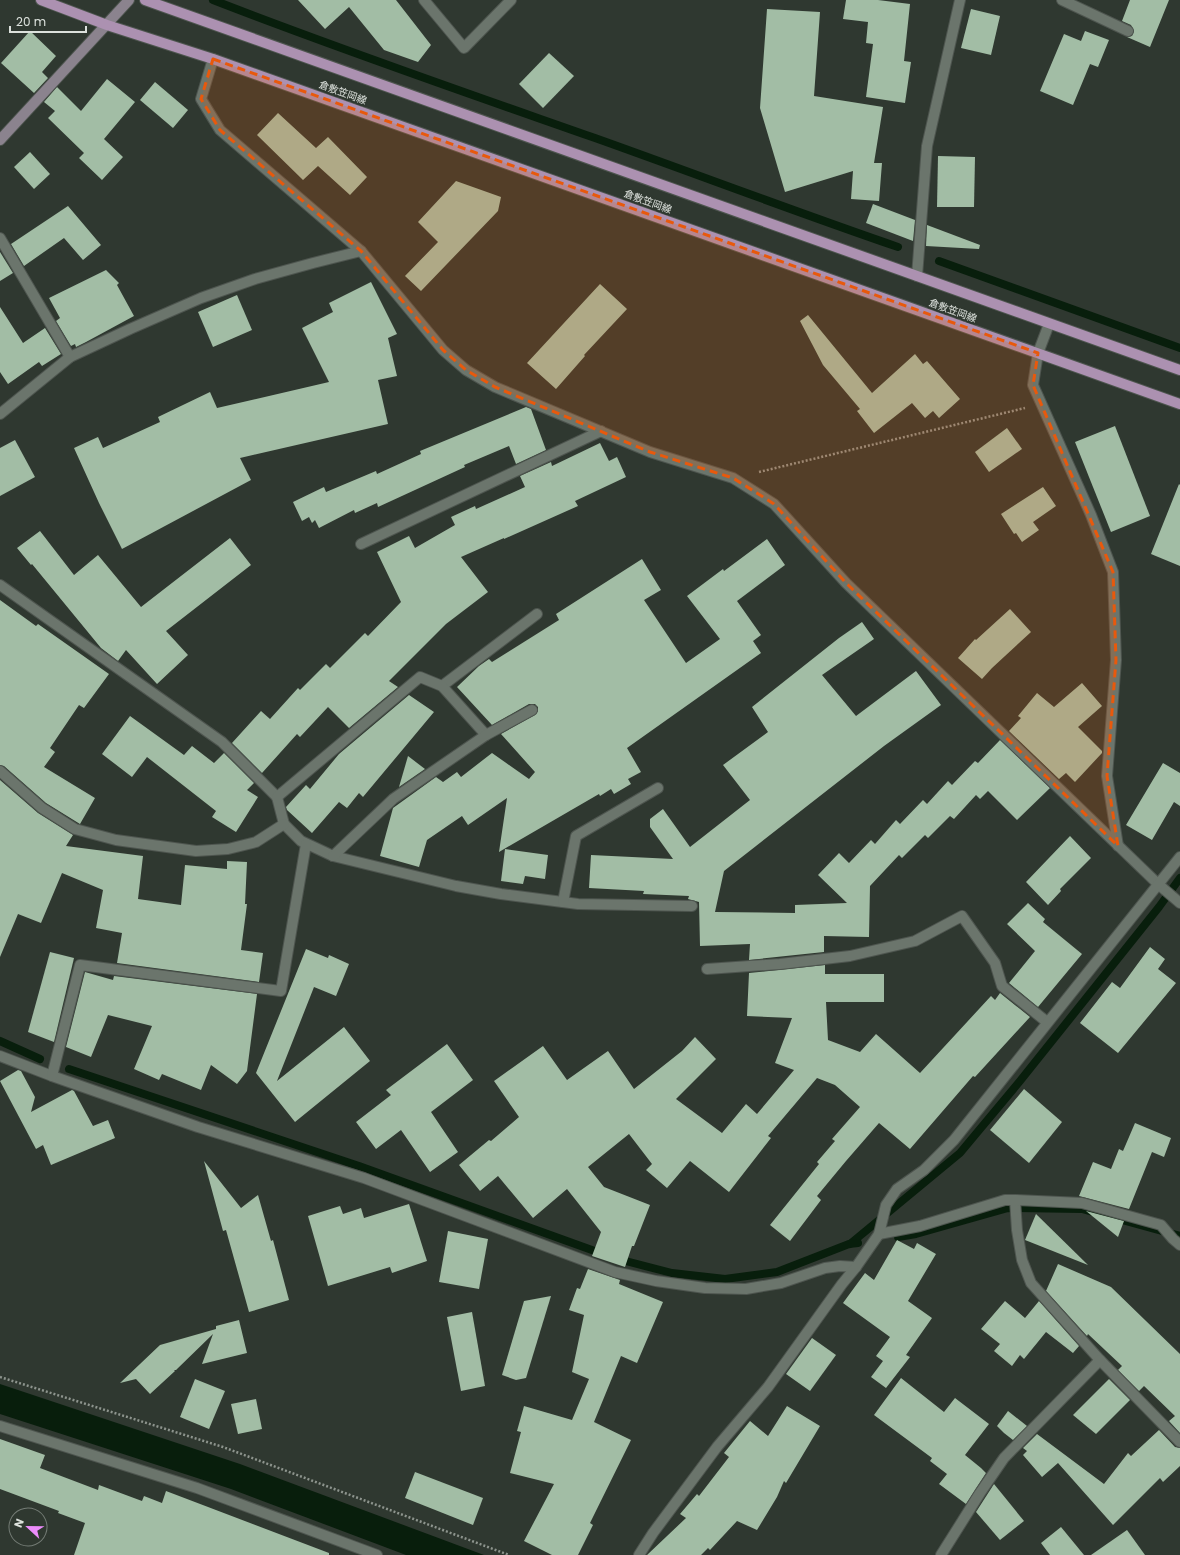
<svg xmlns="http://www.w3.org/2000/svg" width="1180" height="1555" font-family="Poppins,'Noto Sans JP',sans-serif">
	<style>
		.water { fill: #081e0c }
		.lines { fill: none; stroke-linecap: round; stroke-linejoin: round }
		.stream { stroke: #081e0c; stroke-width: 8 }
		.building { fill: #a2bda5 }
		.street-casing { stroke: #4e554f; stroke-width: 12 }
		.secondary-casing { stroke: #4e554f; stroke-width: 12 }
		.primary-casing { stroke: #4e554f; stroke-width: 12 }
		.path { stroke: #8d948d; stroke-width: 2.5; stroke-dasharray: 2 2; stroke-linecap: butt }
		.street { stroke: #6b756c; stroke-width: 10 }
		.secondary { stroke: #8b838e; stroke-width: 10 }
		.primary { stroke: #ac91b1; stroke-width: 10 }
		.marked { fill: #e8590c; fill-opacity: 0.2; stroke: #e8590c; stroke-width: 3; stroke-dasharray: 8 5; stroke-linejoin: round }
		.labels { text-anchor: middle; stroke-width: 4; stroke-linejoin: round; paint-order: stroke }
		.street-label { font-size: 10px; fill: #dce1dc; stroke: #2f3830 }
	</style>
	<rect width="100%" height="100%" fill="#2f3830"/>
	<path class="water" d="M 0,1384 L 240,1464 L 484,1555 L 406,1555 L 231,1489 L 0,1414 Z"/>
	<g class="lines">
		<g class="stream">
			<path d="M 213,0 C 339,49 467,93 595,138 C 696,174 796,212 898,247"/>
			<path d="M 939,261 L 1180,348"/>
			<path d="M 0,1041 L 40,1059"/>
			<path d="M 69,1069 L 359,1166 L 603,1254"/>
			<path d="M 898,1237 L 916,1234 L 1008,1208 L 1082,1209 L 1180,1236"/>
			<path d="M 850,1244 L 960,1153 L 1020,1081 L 1159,907 L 1180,878"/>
			<path d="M 618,1259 L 672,1273 L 725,1279 L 777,1272 L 849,1244 L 858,1243"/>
		</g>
	</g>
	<g class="building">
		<path d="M 298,0 L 396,0 L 431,45 L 418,62 L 384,50 L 349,7 L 325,29 Z"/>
		<path d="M 846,0 L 878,0 L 910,4 L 904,61 L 911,62 L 905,103 L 866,97 L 873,44 L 866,43 L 868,22 L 843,19 Z"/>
		<path d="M 1130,0 L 1169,0 L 1150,47 L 1127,37 L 1132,36 L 1134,31 L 1131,25 L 1122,21 Z"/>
		<path d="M 767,9 L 820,12 L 814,96 L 883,107 L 874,163 L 882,163 L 879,201 L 851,199 L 853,171 L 785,192 L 760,108 Z"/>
		<path d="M 971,9 L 1000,16 L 991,55 L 961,48 Z"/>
		<path d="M 30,31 L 56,56 L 42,72 L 48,78 L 34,93 L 1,63 Z"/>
		<path d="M 1085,31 L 1109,40 L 1098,67 L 1090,64 L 1073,105 L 1040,91 L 1064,34 L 1081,41 Z"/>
		<path d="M 549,53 L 574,76 L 543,108 L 519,84 Z"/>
		<path d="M 107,79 L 135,102 L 104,139 L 123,157 L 102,180 L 79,158 L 84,153 L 48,118 L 55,111 L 44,102 L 57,87 L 81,111 Z"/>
		<path d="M 155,82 L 188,110 L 173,128 L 140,100 Z"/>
		<path d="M 278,113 L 316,148 L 328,137 L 367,177 L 350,195 L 318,166 L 303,180 L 257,135 Z"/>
		<path d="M 30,152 L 50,174 L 34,189 L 14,167 Z"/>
		<path d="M 938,156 L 975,157 L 974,207 L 937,207 Z"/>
		<path d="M 456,181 L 501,197 L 498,211 L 421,291 L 405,276 L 438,242 L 418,222 Z"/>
		<path d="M 873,204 L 915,220 L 913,241 L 866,223 Z"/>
		<path d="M 68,206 L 101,245 L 83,260 L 64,238 L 24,266 L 11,244 Z"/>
		<path d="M 927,225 L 980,245 L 979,249 L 926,246 Z"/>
		<path d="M 0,252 L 13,273 L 0,281 Z"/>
		<path d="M 106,270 L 119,283 L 117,285 L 134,316 L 86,342 L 76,347 L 75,344 L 71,346 L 56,321 L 60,318 L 49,298 Z"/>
		<path d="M 371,282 L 397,334 L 388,338 L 397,376 L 378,380 L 388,424 L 240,458 L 251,480 L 122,549 L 99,503 L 74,448 L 98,437 L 103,448 L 160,422 L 158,417 L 210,392 L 217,408 L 329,382 L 302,328 L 333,312 L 329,303 Z"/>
		<path d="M 600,284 L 627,309 L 584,355 L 585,356 L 556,389 L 527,363 Z"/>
		<path d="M 237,295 L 252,330 L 213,347 L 198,312 Z"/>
		<path d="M 0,307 L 23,343 L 45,328 L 61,354 L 42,366 L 39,362 L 8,384 L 0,372 Z"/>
		<path d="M 808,315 L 872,393 L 915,354 L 923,364 L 927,361 L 960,399 L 939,418 L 933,411 L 925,418 L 912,403 L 874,433 L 857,411 L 860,409 L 823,365 L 800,321 Z"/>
		<path d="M 526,407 L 531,409 L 546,450 L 516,464 L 509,446 L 464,465 L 465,467 L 378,507 L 377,503 L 355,513 L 354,510 L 319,528 L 315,520 L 312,523 L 309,517 L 302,521 L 293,502 L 324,487 L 326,492 L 376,471 L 377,474 L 421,454 L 420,451 Z"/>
		<path d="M 1115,426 L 1150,516 L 1111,532 L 1075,442 Z"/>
		<path d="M 1007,428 L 1022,449 L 989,472 L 975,452 Z"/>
		<path d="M 15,440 L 35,477 L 0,496 L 0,448 Z"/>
		<path d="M 600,443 L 609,461 L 617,457 L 626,477 L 575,501 L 578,506 L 504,539 L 504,538 L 461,557 L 488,592 L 446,624 L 389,681 L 398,687 L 349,728 L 328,707 L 300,737 L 297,734 L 262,773 L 232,743 L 261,711 L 270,719 L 298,688 L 300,690 L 326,664 L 330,668 L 365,633 L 368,636 L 401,602 L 377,552 L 409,536 L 415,548 L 455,525 L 451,517 L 475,506 L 476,509 L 525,487 L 520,476 L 551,462 L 552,466 Z"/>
		<path d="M 1179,484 L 1180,485 L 1180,566 L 1151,554 Z"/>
		<path d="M 1043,487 L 1056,506 L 1033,522 L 1039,530 L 1022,542 L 1016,533 L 1014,534 L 1001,514 Z"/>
		<path d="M 40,531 L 74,575 L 98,555 L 141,607 L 230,538 L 251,565 L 166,631 L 188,655 L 157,684 L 126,650 L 118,661 L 101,648 L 32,564 L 31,565 L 17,548 Z"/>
		<path d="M 767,539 L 785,565 L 737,601 L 761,635 L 753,641 L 761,653 L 627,748 L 641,772 L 628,779 L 631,784 L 614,794 L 611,789 L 600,796 L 599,794 L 499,852 L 507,798 L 468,825 L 462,816 L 427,840 L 419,867 L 380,856 L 393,808 L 436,777 L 443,782 L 457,772 L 461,777 L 492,753 L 529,779 L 535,772 L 501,734 L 535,715 L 538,711 L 538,707 L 535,704 L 529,704 L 492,725 L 457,687 L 479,666 L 489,659 L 492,662 L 559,620 L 556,614 L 642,559 L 661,590 L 644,600 L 686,663 L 720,639 L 687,596 L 723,569 L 724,571 Z"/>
		<path d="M 0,600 L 36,626 L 38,624 L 109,674 L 84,708 L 79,705 L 50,748 L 55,752 L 44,767 L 95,798 L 80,824 L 46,803 L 4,766 L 0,765 Z"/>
		<path d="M 1010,609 L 1031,632 L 992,668 L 982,679 L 958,658 L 975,639 L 976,640 Z"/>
		<path d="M 862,622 L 874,639 L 822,675 L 856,716 L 916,671 L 941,705 L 884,746 L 724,871 L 715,912 L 795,913 L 795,905 L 847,903 L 818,875 L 839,853 L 849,863 L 871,840 L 875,844 L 896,820 L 900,824 L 923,800 L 927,804 L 948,781 L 952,785 L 975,761 L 978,763 L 1000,740 L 1050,788 L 1017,820 L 988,791 L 980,799 L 976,795 L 954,819 L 950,816 L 928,838 L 925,835 L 902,858 L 899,855 L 870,886 L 869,937 L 824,936 L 824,952 L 749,960 L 750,944 L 700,946 L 699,902 L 688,899 L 689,896 L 643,894 L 644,891 L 589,888 L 591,855 L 673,859 L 650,827 L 650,819 L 663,809 L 690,847 L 750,800 L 723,765 L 768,732 L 752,707 L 839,638 Z"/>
		<path d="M 1082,683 L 1102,706 L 1078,727 L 1102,751 L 1102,753 L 1075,782 L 1066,773 L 1059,779 L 1009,731 L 1021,718 L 1018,716 L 1037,693 L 1054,707 Z"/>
		<path d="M 409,695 L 434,712 L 363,797 L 359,793 L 347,808 L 339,802 L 312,833 L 287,810 L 286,807 L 306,785 L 310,789 L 339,754 Z"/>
		<path d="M 130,716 L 184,755 L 192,746 L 214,763 L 224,753 L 254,783 L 247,790 L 258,797 L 236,832 L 212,817 L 216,811 L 147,757 L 132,777 L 102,754 Z"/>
		<path d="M 408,756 L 425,769 L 399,787 Z"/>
		<path d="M 1163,763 L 1180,773 L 1180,806 L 1174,802 L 1152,840 L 1126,825 Z"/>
		<path d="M 0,780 L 38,813 L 73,835 L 66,846 L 143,856 L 138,899 L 181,905 L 185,865 L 227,869 L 227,861 L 247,862 L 245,904 L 247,904 L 241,950 L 263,953 L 259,982 L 117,963 L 122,933 L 96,928 L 103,890 L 62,873 L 41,923 L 18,914 L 0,957 Z"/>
		<path d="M 1070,836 L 1091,858 L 1060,889 L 1061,891 L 1048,905 L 1026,882 Z"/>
		<path d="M 505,849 L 548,855 L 545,879 L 525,876 L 523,884 L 501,881 Z"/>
		<path d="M 1028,903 L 1045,919 L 1043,922 L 1082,954 L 1038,1007 L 1009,983 L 1035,951 L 1007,924 Z"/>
		<path d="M 1150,947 L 1165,959 L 1158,969 L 1176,983 L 1118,1053 L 1080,1023 L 1112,982 L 1120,988 Z"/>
		<path d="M 306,949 L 328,958 L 329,955 L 349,964 L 336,996 L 314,987 L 277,1081 L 344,1027 L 370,1061 L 295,1122 L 256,1073 Z"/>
		<path d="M 50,952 L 74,958 L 54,1042 L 28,1032 Z"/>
		<path d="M 825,965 L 825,974 L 884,974 L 884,1002 L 826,1002 L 828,1040 L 860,1052 L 876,1034 L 920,1073 L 991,996 L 995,1000 L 1000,993 L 1030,1017 L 975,1077 L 973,1076 L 910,1149 L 879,1123 L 846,1161 L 817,1196 L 821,1200 L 790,1241 L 770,1225 L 819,1164 L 817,1162 L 835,1141 L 832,1139 L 860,1107 L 835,1085 L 817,1078 L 768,1136 L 771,1138 L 729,1192 L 690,1161 L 667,1188 L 646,1170 L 652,1164 L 629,1134 L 588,1167 L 604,1187 L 650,1205 L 634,1246 L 632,1246 L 625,1267 L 592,1256 L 601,1232 L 567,1189 L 533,1218 L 498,1176 L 480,1191 L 459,1165 L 489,1140 L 491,1141 L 519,1117 L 494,1081 L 543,1046 L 567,1080 L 608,1051 L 634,1089 L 682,1051 L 695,1037 L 716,1059 L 676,1099 L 722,1133 L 746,1104 L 757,1114 L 794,1070 L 775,1063 L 792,1018 L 747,1016 L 749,973 Z"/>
		<path d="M 85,972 L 113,980 L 114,976 L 257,994 L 247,1071 L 237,1084 L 211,1065 L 201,1090 L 162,1074 L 159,1080 L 134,1069 L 152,1026 L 108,1015 L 91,1057 L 66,1047 Z"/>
		<path d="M 447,1044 L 473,1080 L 431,1112 L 458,1152 L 430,1172 L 401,1130 L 376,1149 L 356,1122 L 391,1095 L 386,1090 Z"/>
		<path d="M 18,1070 L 21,1071 L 35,1097 L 31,1112 L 72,1090 L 74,1091 L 93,1126 L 108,1120 L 115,1138 L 51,1165 L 43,1145 L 36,1149 L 0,1081 Z"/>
		<path d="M 1024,1089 L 1062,1122 L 1029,1163 L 990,1130 Z"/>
		<path d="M 1135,1123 L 1171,1138 L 1164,1157 L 1152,1152 L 1129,1209 L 1079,1196 L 1093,1162 L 1111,1169 L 1119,1149 L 1123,1151 Z"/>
		<path d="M 204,1161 L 241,1208 L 258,1195 L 271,1241 L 273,1240 L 289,1300 L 249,1312 L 226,1230 L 223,1231 Z"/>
		<path d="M 409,1204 L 427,1261 L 392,1273 L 390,1267 L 328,1286 L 308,1216 L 340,1206 L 343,1214 L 361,1208 L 364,1218 Z"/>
		<path d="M 1086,1211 L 1124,1221 L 1118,1237 Z"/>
		<path d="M 1036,1214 L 1088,1265 L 1025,1240 Z"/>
		<path d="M 448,1231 L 488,1239 L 479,1289 L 439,1282 Z"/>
		<path d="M 897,1240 L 914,1249 L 917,1243 L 936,1254 L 908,1301 L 932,1318 L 906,1355 L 910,1357 L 886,1388 L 871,1377 L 883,1361 L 876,1356 L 890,1337 L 843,1303 L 865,1273 L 874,1280 Z"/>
		<path d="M 1058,1264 L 1111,1287 L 1180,1354 L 1180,1433 L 1169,1421 L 1175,1416 L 1144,1386 L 1139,1391 L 1118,1370 L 1122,1366 L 1088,1334 L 1087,1336 L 1046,1291 Z"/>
		<path d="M 588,1269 L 620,1280 L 619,1284 L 663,1302 L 637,1363 L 621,1356 L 594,1422 L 631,1440 L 590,1523 L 593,1525 L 578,1555 L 552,1555 L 524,1541 L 554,1484 L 510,1473 L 521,1432 L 517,1431 L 524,1406 L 572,1420 L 589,1379 L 572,1372 L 584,1315 L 569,1310 L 577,1288 L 580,1289 Z"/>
		<path d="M 551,1296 L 526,1378 L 516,1380 L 502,1375 L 524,1301 Z"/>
		<path d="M 1005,1301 L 1025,1318 L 1039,1301 L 1079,1346 L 1073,1353 L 1046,1332 L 1024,1359 L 1020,1355 L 1012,1366 L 994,1351 L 1000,1344 L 981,1329 Z"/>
		<path d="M 472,1312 L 485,1386 L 461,1391 L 447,1317 Z"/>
		<path d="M 239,1320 L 247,1353 L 202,1364 L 213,1334 L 176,1370 L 174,1370 L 175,1371 L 150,1394 L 136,1379 L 120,1383 L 160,1345 L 216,1329 L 216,1326 Z"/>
		<path d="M 812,1338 L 836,1355 L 810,1391 L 786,1374 Z"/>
		<path d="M 901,1378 L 944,1412 L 955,1398 L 989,1424 L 965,1455 L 981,1468 L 986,1473 L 966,1504 L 939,1484 L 947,1474 L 930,1461 L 932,1458 L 874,1415 Z"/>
		<path d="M 195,1379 L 225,1391 L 209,1429 L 180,1417 Z"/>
		<path d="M 1109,1379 L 1130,1400 L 1096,1434 L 1073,1415 Z"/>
		<path d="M 256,1399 L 262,1429 L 238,1434 L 231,1404 Z"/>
		<path d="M 787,1406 L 820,1426 L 786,1483 L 784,1481 L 777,1497 L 757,1530 L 737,1521 L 710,1550 L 708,1548 L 701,1555 L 647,1555 L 686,1518 L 680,1514 L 697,1494 L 699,1496 L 729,1457 L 724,1453 L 750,1421 L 768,1436 Z"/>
		<path d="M 1008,1411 L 1027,1426 L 1013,1440 L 1004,1433 L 997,1426 Z"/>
		<path d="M 1159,1430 L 1175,1447 L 1180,1448 L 1180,1466 L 1163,1482 L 1160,1478 L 1113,1525 L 1058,1463 L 1042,1477 L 1023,1455 L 1027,1451 L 1023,1448 L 1037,1434 L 1104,1484 L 1128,1453 L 1131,1456 Z"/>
		<path d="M 0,1439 L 45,1455 L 40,1468 L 98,1490 L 99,1485 L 142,1501 L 144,1496 L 162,1503 L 166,1491 L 329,1553 L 329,1555 L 74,1555 L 85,1523 L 58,1513 L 59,1511 L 0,1489 Z"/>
		<path d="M 415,1472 L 483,1498 L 473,1525 L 405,1498 Z"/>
		<path d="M 994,1484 L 1024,1521 L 1000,1540 L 976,1512 Z"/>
		<path d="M 1061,1527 L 1084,1555 L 1050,1555 L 1041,1543 Z"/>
		<path d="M 1127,1530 L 1145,1555 L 1091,1555 Z"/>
	</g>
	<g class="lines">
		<defs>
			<g id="street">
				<path d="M 424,0 L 464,48 L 511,0"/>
				<path d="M 1062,0 L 1128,31"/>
				<path d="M 213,59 L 201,99 L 220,130 L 361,251 L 443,350 L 466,370 L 495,387 L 650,452 L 733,478 L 774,504 L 846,583 L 1158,884 L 1180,903"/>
				<path d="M 0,238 L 70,357"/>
				<path d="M 917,276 L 927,146 L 960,0"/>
				<path d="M 1049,324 L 1038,353 L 1033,385 L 1091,515 L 1113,572 L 1116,660 L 1107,776 L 1118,846"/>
				<path d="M 0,414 L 70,357 L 130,329 L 201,298 L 255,279 L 313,263 L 361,251"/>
				<path d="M 361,544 L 601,431"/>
				<path d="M 0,585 L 222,742 L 277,797"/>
				<path d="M 442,686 L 537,614"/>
				<path d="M 486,735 L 442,686 L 420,677 L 277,797 L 284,824 L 301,841 L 333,856 L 456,886 L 501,894 L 578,904 L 692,906"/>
				<path d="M 0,771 L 42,808 L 75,829 L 116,840 L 196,851 L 228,849 L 256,842 L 284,824"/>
				<path d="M 333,856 L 393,799 L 486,735 L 532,710"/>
				<path d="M 563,902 L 576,836 L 658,788"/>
				<path d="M 707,969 L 780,964 L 850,956 L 915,941 L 962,916 L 995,963 L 1002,986 L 1047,1022"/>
				<path d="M 0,1056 L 52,1076 L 198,1127 L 364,1178 L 615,1272 L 656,1281 L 705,1288 L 746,1289 L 781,1283 L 825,1268 L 840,1266 L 856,1267"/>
				<path d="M 52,1076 L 80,965 L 281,991 L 306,844"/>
				<path d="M 1015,1200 L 1017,1230 L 1022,1260 L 1031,1283 L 1100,1360 L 1180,1442"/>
				<path d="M 879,1234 L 920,1226 L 1005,1200 L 1015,1200 L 1082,1203 L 1161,1225 L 1173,1239 L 1180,1245"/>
				<path d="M 0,1426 L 197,1488 L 377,1555"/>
				<path d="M 639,1555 L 653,1533 L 717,1447 L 768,1387 L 842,1284 L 856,1267 L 879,1234 L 886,1205 L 897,1189 L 924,1170 L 954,1140 L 1180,857"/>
				<path d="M 941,1555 L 980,1493 L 1004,1458 L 1100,1360"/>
			</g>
			<path id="secondary" d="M 0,140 L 129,0"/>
			<g id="primary">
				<path d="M 41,0 L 107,25 L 213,59 L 1180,404"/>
				<path d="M 145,0 L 1180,370"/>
			</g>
		</defs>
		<use href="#street" class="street-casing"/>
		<use href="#secondary" class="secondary-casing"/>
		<use href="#primary" class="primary-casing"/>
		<g class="path">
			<path d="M 759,472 L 1025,408"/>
			<path d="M 0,1377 L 223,1447 L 509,1555"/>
		</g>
		<use href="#street" class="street"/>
		<use href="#secondary" class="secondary"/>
		<use href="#primary" class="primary"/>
	</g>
	<path class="marked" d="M 213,59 L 1038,353 L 1033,385 L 1113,572 L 1116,660 L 1107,776 L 1118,846 L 846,583 L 774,504 L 733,478 L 650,452 L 495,387 L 466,370 L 443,350 L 361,251 L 220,130 L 201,99 Z"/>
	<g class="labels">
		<g class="street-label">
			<text transform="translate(343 92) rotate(20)" y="4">倉敷笠岡線</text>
			<text transform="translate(648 201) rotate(20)" y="4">倉敷笠岡線</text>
			<text transform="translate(953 310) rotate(20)" y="4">倉敷笠岡線</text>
		</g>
	</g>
	<g transform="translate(28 1527) rotate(292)"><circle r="19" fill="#2f3830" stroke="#747c75"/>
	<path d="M0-3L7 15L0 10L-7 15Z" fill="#ec8cfb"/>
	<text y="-6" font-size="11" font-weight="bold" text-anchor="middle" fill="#dce1dc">N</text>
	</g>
	<path d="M10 26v6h76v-6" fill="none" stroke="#dce1dc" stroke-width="2"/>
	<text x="16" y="26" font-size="12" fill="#dce1dc" stroke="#2f3830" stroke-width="3" paint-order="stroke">20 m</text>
</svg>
